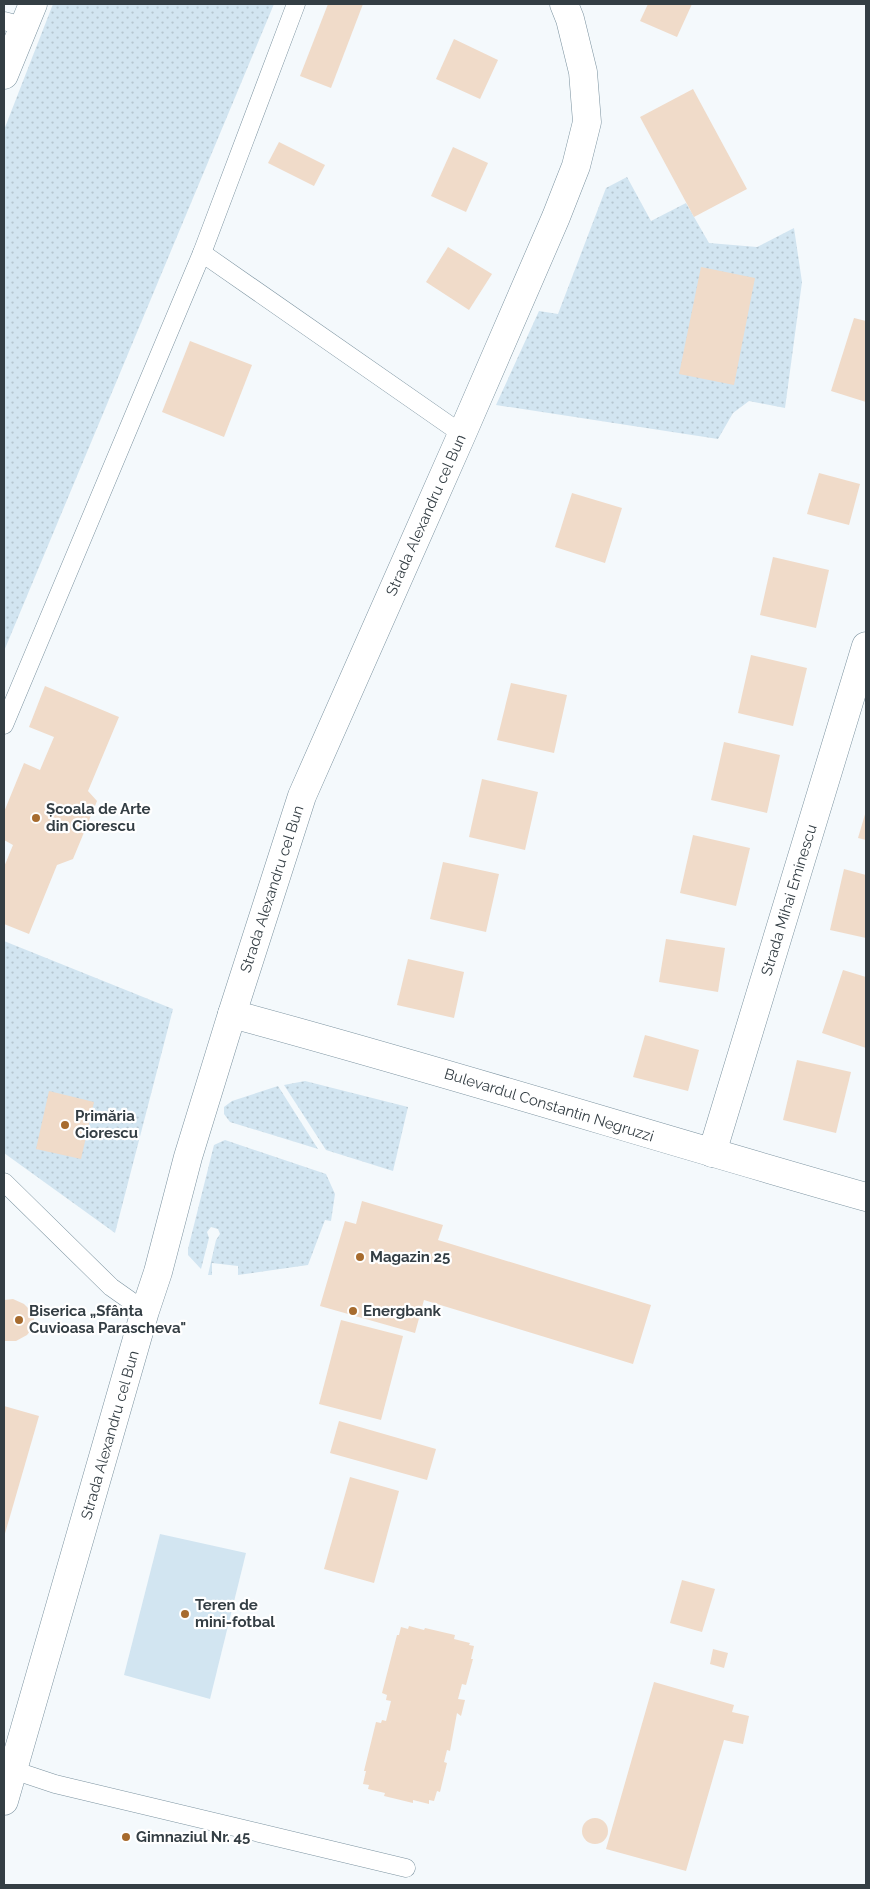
<svg xmlns="http://www.w3.org/2000/svg" width="870" height="1889" font-family="Raleway,sans-serif">
	<style>
		.green { fill: url(#green-dots) }
		.pitch { fill: #d2e5f1 }
		.building { fill: #f0dbc9 }
		.lines { fill: none; stroke-linecap: round; stroke-linejoin: round }
		.lane-casing { stroke: #7c93a0; stroke-width: 19 }
		.street-casing { stroke: #7c93a0; stroke-width: 29 }
		.secondary-casing { stroke: #7c93a0; stroke-width: 29 }
		.lane { stroke: #fff; stroke-width: 18 }
		.street { stroke: #fff; stroke-width: 28 }
		.secondary { stroke: #fff; stroke-width: 28 }
		.poi-dot { fill: #a76b2e; stroke: #fff; stroke-width: 2 }
		.labels { text-anchor: middle; stroke-width: 4.5; stroke-linejoin: round; paint-order: stroke }
		.street-label { font-size: 15px; fill: #343e44; stroke: #fff }
		.poi-label { font-size: 15px; font-weight: bold; fill: #343e44; stroke: #fff; text-anchor: start }
	</style>
	<defs>
		<pattern id="green-dots" width="8" height="8" patternUnits="userSpaceOnUse" patternTransform="scale(1.25)"><rect width="8" height="8" fill="#d2e5f1"/><path d="M2 2h.1M6 6h.1" fill="none" stroke="#b5c6d0" stroke-width="1.8" stroke-linecap="round"/></pattern>
	</defs>
	<rect width="100%" height="100%" fill="#f4f9fc"/>
	<g class="green">
		<path d="M 53,4 L 274,4 L 4,651 L 4,130 Z"/>
		<path d="M 627,177 L 651,221 L 686,203 L 709,243 L 757,247 L 794,228 L 802,282 L 785,408 L 749,401 L 733,413 L 718,439 L 496,405 L 539,311 L 558,314 L 606,188 Z"/>
		<path d="M 4,941 L 173,1009 L 115,1233 L 4,1153 Z"/>
		<path d="M 305,1081 L 408,1107 L 393,1171 L 326,1150 L 284,1085 Z"/>
		<path d="M 278,1086 L 318,1149 L 230,1122 L 224,1114 L 224,1107 L 232,1101 Z"/>
		<path d="M 225,1140 L 326,1174 L 335,1194 L 331,1221 L 325,1220 L 308,1265 L 238,1275 L 238,1266 L 212,1263 L 212,1275 L 208,1275 L 216,1240 L 220,1234 L 218,1229 L 211,1227 L 207,1232 L 209,1238 L 201,1269 L 188,1255 L 188,1249 L 214,1145 Z"/>
	</g>
	<path class="pitch" d="M 160,1534 L 246,1553 L 210,1699 L 124,1675 Z"/>
	<g class="building">
		<path d="M 328,4 L 363,4 L 331,88 L 300,76 Z"/>
		<path d="M 648,4 L 692,4 L 677,37 L 640,21 Z"/>
		<path d="M 454,39 L 498,60 L 480,99 L 436,79 Z"/>
		<path d="M 693,89 L 747,189 L 694,217 L 640,117 Z"/>
		<path d="M 279,142 L 325,165 L 314,186 L 268,163 Z"/>
		<path d="M 453,147 L 488,163 L 466,212 L 431,196 Z"/>
		<path d="M 448,247 L 492,274 L 469,310 L 426,282 Z"/>
		<path d="M 701,267 L 755,278 L 734,385 L 679,374 Z"/>
		<path d="M 854,318 L 866,321 L 866,402 L 831,391 Z"/>
		<path d="M 190,341 L 252,365 L 224,437 L 162,412 Z"/>
		<path d="M 819,473 L 860,484 L 849,525 L 807,514 Z"/>
		<path d="M 572,493 L 622,508 L 605,563 L 555,547 Z"/>
		<path d="M 773,557 L 829,570 L 816,628 L 760,615 Z"/>
		<path d="M 751,655 L 807,668 L 793,726 L 738,713 Z"/>
		<path d="M 511,683 L 567,695 L 554,753 L 497,740 Z"/>
		<path d="M 45,686 L 119,717 L 88,791 L 97,801 L 73,859 L 57,865 L 29,934 L 4,924 L 4,867 L 13,845 L 4,840 L 4,812 L 24,763 L 40,770 L 54,737 L 29,727 Z"/>
		<path d="M 724,742 L 780,755 L 767,813 L 711,800 Z"/>
		<path d="M 482,779 L 538,792 L 525,850 L 469,837 Z"/>
		<path d="M 866,811 L 866,840 L 858,838 Z"/>
		<path d="M 693,835 L 750,848 L 736,906 L 680,893 Z"/>
		<path d="M 443,862 L 499,874 L 486,932 L 430,919 Z"/>
		<path d="M 844,869 L 866,875 L 866,938 L 830,930 Z"/>
		<path d="M 666,939 L 725,948 L 718,992 L 659,982 Z"/>
		<path d="M 408,959 L 464,972 L 454,1018 L 397,1005 Z"/>
		<path d="M 843,970 L 866,977 L 866,1048 L 822,1033 Z"/>
		<path d="M 645,1035 L 699,1050 L 688,1091 L 633,1077 Z"/>
		<path d="M 797,1060 L 851,1072 L 836,1133 L 783,1120 Z"/>
		<path d="M 49,1091 L 94,1102 L 81,1159 L 36,1149 Z"/>
		<path d="M 362,1201 L 443,1225 L 438,1240 L 651,1305 L 633,1364 L 424,1300 L 415,1333 L 320,1306 L 345,1221 L 356,1224 Z"/>
		<path d="M 13,1299 L 24,1304 L 34,1314 L 34,1326 L 27,1335 L 16,1341 L 4,1341 L 4,1300 Z"/>
		<path d="M 341,1320 L 403,1336 L 381,1420 L 319,1404 Z"/>
		<path d="M 4,1406 L 39,1416 L 4,1537 Z"/>
		<path d="M 339,1421 L 436,1449 L 427,1480 L 330,1453 Z"/>
		<path d="M 350,1477 L 399,1491 L 374,1583 L 324,1569 Z"/>
		<path d="M 682,1580 L 715,1589 L 702,1632 L 670,1623 Z"/>
		<path d="M 409,1626 L 424,1630 L 425,1628 L 455,1635 L 454,1639 L 470,1643 L 469,1645 L 474,1646 L 471,1659 L 473,1659 L 466,1685 L 462,1684 L 458,1699 L 465,1700 L 461,1716 L 457,1713 L 450,1751 L 447,1750 L 444,1762 L 447,1763 L 440,1792 L 437,1791 L 434,1801 L 429,1800 L 429,1804 L 413,1800 L 413,1803 L 384,1796 L 385,1793 L 368,1789 L 369,1785 L 363,1784 L 366,1771 L 364,1771 L 376,1722 L 381,1723 L 382,1720 L 386,1721 L 391,1701 L 386,1700 L 387,1695 L 382,1693 L 397,1635 L 399,1635 L 401,1627 L 408,1629 Z"/>
		<path d="M 713,1649 L 728,1653 L 724,1668 L 710,1664 Z"/>
		<path d="M 654,1682 L 734,1705 L 732,1712 L 749,1716 L 743,1744 L 724,1740 L 686,1871 L 606,1849 Z"/>
		<circle cx="595" cy="1831" r="13"/>
	</g>
	<g class="lines">
		<defs>
			<g id="lane">
				<path d="M 4,21 L 23,26"/>
				<path d="M 202,253 L 462,434"/>
				<path d="M 4,725 L 202,253 L 296,4"/>
				<path d="M 4,1182 L 111,1287 L 145,1311"/>
				<path d="M 13,1770 L 55,1784 L 406,1868"/>
			</g>
			<g id="street">
				<path d="M 4,75 L 33,4"/>
				<path d="M 232,1014 L 302,796 L 462,434 L 556,217 L 576,166 L 587,122 L 583,72 L 570,19 L 564,4"/>
				<path d="M 712,1153 L 866,646"/>
			</g>
			<path id="secondary" d="M 4,1801 L 145,1311 L 158,1272 L 188,1157 L 232,1014 C 444,1071 654,1137 866,1197"/>
		</defs>
		<use href="#lane" class="lane-casing"/>
		<use href="#street" class="street-casing"/>
		<use href="#secondary" class="secondary-casing"/>
		<use href="#lane" class="lane"/>
		<use href="#street" class="street"/>
		<use href="#secondary" class="secondary"/>
	</g>
	<g class="poi-dot">
		<circle cx="36" cy="818" r="5"/>
		<circle cx="65" cy="1125" r="5"/>
		<circle cx="360" cy="1257" r="5"/>
		<circle cx="353" cy="1311" r="5"/>
		<circle cx="19" cy="1320" r="5"/>
		<circle cx="185" cy="1614" r="5"/>
		<circle cx="126" cy="1837" r="5"/>
	</g>
	<g class="labels">
		<g class="street-label">
			<text transform="translate(426 515) rotate(-66)" y="5">Strada Alexandru cel Bun</text>
			<text transform="translate(272 889) rotate(-72)" y="5">Strada Alexandru cel Bun</text>
			<text transform="translate(789 900) rotate(-73)" y="5">Strada Mihai Eminescu</text>
			<text transform="translate(549 1105) rotate(17)" y="5">Bulevardul Constantin Negruzzi</text>
			<text transform="translate(110 1435) rotate(-74)" y="5">Strada Alexandru cel Bun</text>
		</g>
		<g class="poi-label">
			<text x="46" y="814">Școala de Arte<tspan x="46" dy="17">din Ciorescu</tspan></text>
			<text x="75" y="1121">Primăria<tspan x="75" dy="17">Ciorescu</tspan></text>
			<text x="370" y="1262">Magazin 25</text>
			<text x="29" y="1316">Biserica „Sfânta<tspan x="29" dy="17">Cuvioasa Parascheva"</tspan></text>
			<text x="363" y="1316">Energbank</text>
			<text x="195" y="1610">Teren de<tspan x="195" dy="17">mini-fotbal</tspan></text>
			<text x="136" y="1842">Gimnaziul Nr. 45</text>
		</g>
	</g>
	<rect width="870" height="1889" fill="none" stroke="#343e44" stroke-width="10"/>
</svg>
